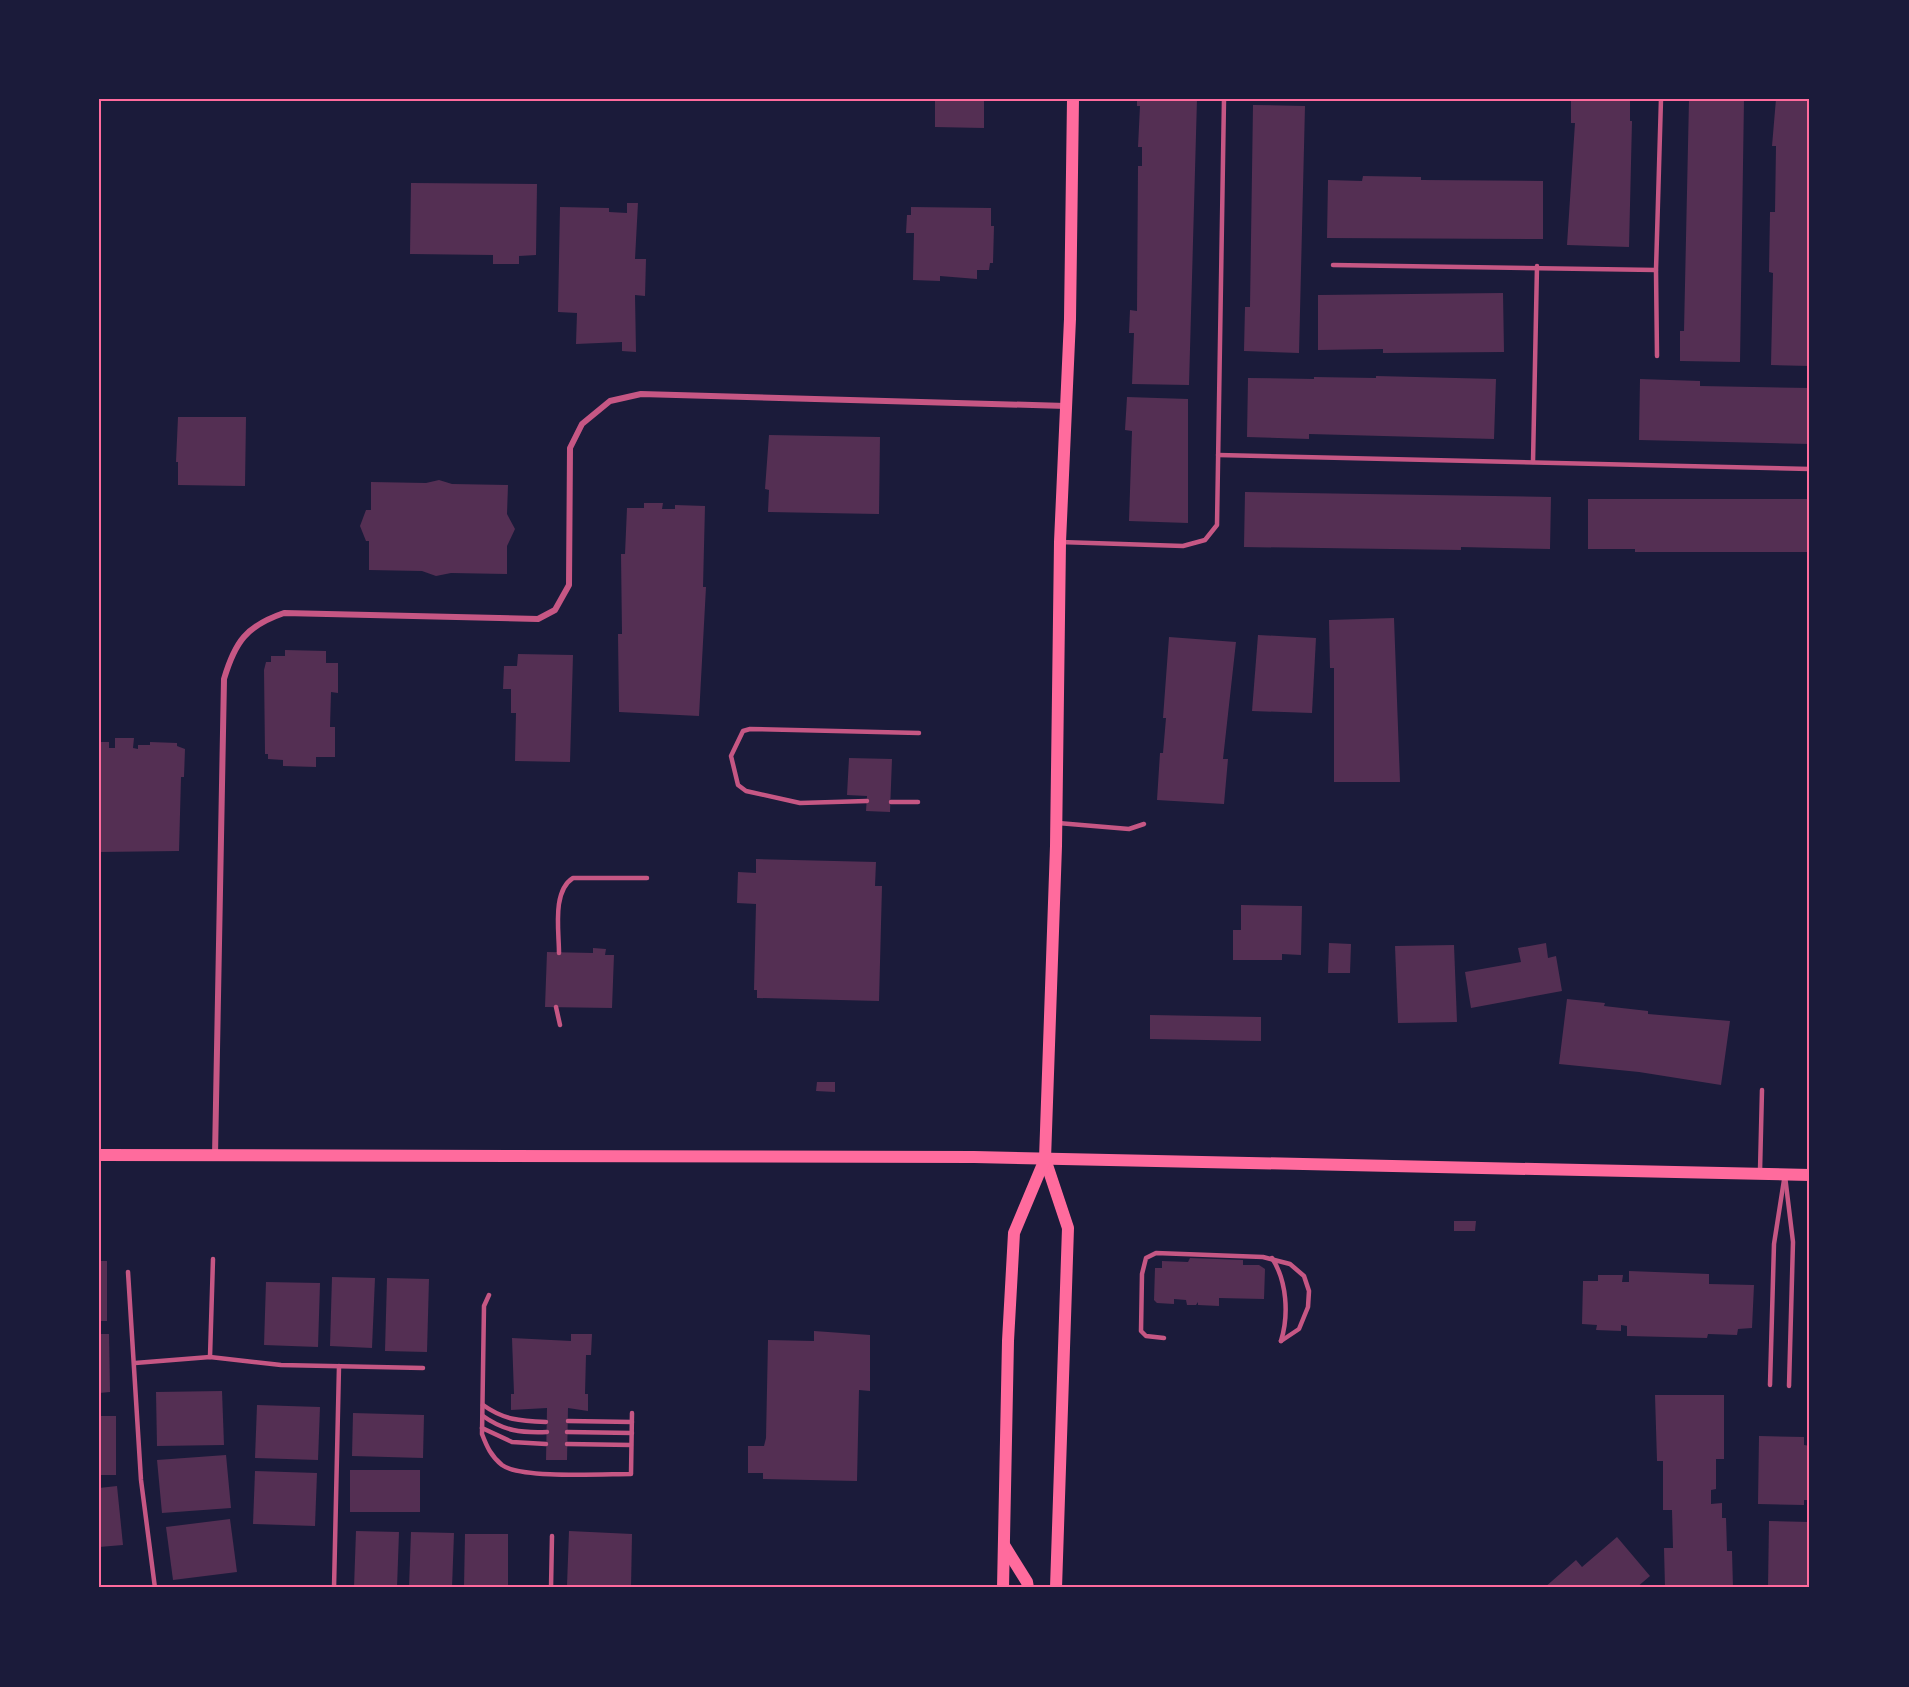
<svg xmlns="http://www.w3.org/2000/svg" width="1909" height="1687" font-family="'Open Sans',sans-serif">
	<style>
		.building { fill: #542f53 }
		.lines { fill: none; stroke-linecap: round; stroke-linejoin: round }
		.service { stroke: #c65784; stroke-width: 4.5 }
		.minor { stroke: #c65784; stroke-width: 6 }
		.secondary { stroke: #ff6b9d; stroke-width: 12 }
		.neatline { fill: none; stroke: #ff6b9d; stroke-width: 2 }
	</style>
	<rect width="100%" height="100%" fill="#1b1b3a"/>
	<g class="building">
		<path d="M 935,99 L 984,99 L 984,128 L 935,127 Z"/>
		<path d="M 1137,99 L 1197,99 L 1189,385 L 1132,384 L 1134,333 L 1129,333 L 1130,310 L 1137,311 L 1138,166 L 1142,166 L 1142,147 L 1138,147 L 1140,106 L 1137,106 Z"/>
		<path d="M 1571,99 L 1630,99 L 1630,121 L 1632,121 L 1629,247 L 1567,245 L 1575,123 L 1571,123 Z"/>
		<path d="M 1689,99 L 1744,99 L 1740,362 L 1680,361 L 1680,331 L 1684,331 Z"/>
		<path d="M 1776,99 L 1810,99 L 1810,366 L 1771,365 L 1773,273 L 1769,272 L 1770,212 L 1775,212 L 1776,146 L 1772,146 Z"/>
		<path d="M 1253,105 L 1305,106 L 1299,353 L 1244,351 L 1245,307 L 1250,307 Z"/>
		<path d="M 1363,176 L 1421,177 L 1421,180 L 1543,181 L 1543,239 L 1327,238 L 1328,180 L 1362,181 Z"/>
		<path d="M 411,183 L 537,184 L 536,255 L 519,256 L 519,264 L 493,264 L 493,255 L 410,254 Z"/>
		<path d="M 627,203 L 638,203 L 635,259 L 646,259 L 645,296 L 635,295 L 636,352 L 622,351 L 622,342 L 576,344 L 577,313 L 558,312 L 560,207 L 609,208 L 609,212 L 627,213 Z"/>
		<path d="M 911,207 L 991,208 L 991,226 L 994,226 L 993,263 L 990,263 L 989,270 L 977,270 L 977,279 L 940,276 L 940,281 L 913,280 L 914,233 L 906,233 L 907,215 L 911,215 Z"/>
		<path d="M 1503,293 L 1504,352 L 1383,353 L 1383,349 L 1318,350 L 1318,295 Z"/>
		<path d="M 1376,376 L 1496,379 L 1494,439 L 1309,434 L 1309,439 L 1247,437 L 1248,378 L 1314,379 L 1314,377 L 1376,378 Z"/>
		<path d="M 1640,379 L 1700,381 L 1700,386 L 1810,388 L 1810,444 L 1639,440 Z"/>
		<path d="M 1127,397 L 1188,399 L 1188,523 L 1129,521 L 1132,431 L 1125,430 Z"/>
		<path d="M 178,417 L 246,417 L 245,486 L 178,485 L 178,462 L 176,462 Z"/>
		<path d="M 769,435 L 880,437 L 879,514 L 768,512 L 769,490 L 765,489 Z"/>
		<path d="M 439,480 L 452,484 L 508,485 L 507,514 L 515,529 L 507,546 L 507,574 L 451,573 L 436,576 L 422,571 L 369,570 L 369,541 L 366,541 L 360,526 L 366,510 L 371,510 L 371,482 L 426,483 Z"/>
		<path d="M 1245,492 L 1551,497 L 1550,549 L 1461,547 L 1461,550 L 1244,547 Z"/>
		<path d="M 1588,499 L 1810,499 L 1810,552 L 1635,552 L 1635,549 L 1588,549 Z"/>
		<path d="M 644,503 L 663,503 L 662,509 L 675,509 L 675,505 L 705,506 L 703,587 L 706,587 L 699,716 L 619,712 L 618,634 L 622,634 L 621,554 L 625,554 L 627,508 L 644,508 Z"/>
		<path d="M 1394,618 L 1400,782 L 1334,782 L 1334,668 L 1330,668 L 1329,620 Z"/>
		<path d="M 1258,635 L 1316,638 L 1312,713 L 1252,711 Z"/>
		<path d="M 1169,637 L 1236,642 L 1223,759 L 1228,759 L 1224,804 L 1157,800 L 1160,753 L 1163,753 L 1166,718 L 1163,718 Z"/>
		<path d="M 285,650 L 326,651 L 326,663 L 338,663 L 338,693 L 331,692 L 330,727 L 335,727 L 335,757 L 316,757 L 316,767 L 283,766 L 283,760 L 268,759 L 268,754 L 265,754 L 264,670 L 266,662 L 271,662 L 271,656 L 285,656 Z"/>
		<path d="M 518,654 L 573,655 L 570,762 L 515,761 L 516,713 L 511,713 L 511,689 L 503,689 L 504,666 L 517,666 Z"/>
		<path d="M 115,738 L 134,738 L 133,748 L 138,749 L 138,745 L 150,745 L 150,742 L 177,743 L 177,746 L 185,749 L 184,777 L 181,777 L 179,851 L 99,852 L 99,742 L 109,742 L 109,748 L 115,748 Z"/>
		<path d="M 849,758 L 892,759 L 890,812 L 866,811 L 867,796 L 847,795 Z"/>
		<path d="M 756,859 L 876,862 L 875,886 L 882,886 L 879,1001 L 757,998 L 757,990 L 754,990 L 756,904 L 737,903 L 738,872 L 756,873 Z"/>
		<path d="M 1241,905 L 1302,906 L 1301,955 L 1282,954 L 1282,960 L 1233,960 L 1233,930 L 1241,930 Z"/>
		<path d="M 1329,943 L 1351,944 L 1350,973 L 1328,973 Z"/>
		<path d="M 1546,943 L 1548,958 L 1556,956 L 1562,991 L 1471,1008 L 1465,972 L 1521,962 L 1518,948 Z"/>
		<path d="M 1454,945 L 1457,1022 L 1398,1023 L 1395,946 Z"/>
		<path d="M 593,948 L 606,949 L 605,955 L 614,955 L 612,1008 L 545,1007 L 547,952 L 593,953 Z"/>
		<path d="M 1567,999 L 1605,1003 L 1604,1006 L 1648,1011 L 1648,1014 L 1730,1021 L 1721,1085 L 1639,1072 L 1559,1064 Z"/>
		<path d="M 1150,1015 L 1261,1017 L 1261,1041 L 1150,1039 Z"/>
		<path d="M 817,1082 L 835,1082 L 835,1092 L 816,1091 Z"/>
		<path d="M 1454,1221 L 1476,1221 L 1475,1231 L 1454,1231 Z"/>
		<path d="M 1190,1258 L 1243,1260 L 1243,1265 L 1259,1265 L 1265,1269 L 1264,1299 L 1219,1298 L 1219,1306 L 1198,1305 L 1198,1302 L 1196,1305 L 1187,1305 L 1186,1300 L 1174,1299 L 1174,1304 L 1157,1303 L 1154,1300 L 1155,1268 L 1162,1268 L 1162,1261 L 1188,1262 Z"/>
		<rect x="99" y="1261" width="8" height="60"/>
		<path d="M 1629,1271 L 1709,1274 L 1709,1284 L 1754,1285 L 1752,1328 L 1738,1329 L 1737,1335 L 1708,1334 L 1707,1338 L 1627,1336 L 1627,1326 L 1621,1325 L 1621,1331 L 1596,1330 L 1597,1325 L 1582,1324 L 1583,1281 L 1598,1281 L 1598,1275 L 1623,1275 L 1622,1282 L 1629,1282 Z"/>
		<path d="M 332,1277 L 375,1278 L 372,1348 L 330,1346 Z"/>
		<path d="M 387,1278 L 429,1279 L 427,1352 L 385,1351 Z"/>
		<path d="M 266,1282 L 320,1283 L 318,1347 L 264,1345 Z"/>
		<path d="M 814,1331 L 870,1335 L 870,1391 L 859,1390 L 857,1481 L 763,1479 L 763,1473 L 748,1473 L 748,1446 L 764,1446 L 766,1438 L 768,1340 L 814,1341 Z"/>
		<path d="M 99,1334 L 109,1334 L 110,1392 L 99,1393 Z"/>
		<path d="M 571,1334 L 592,1334 L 591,1355 L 586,1355 L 585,1394 L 588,1394 L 588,1411 L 568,1408 L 567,1460 L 546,1460 L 547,1408 L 511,1410 L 511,1394 L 514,1394 L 512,1338 L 571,1341 Z"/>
		<path d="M 222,1391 L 224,1445 L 157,1446 L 156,1392 Z"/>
		<path d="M 1655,1395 L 1724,1395 L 1724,1459 L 1716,1459 L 1716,1489 L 1711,1490 L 1711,1504 L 1722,1503 L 1722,1518 L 1726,1518 L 1727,1551 L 1732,1551 L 1733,1588 L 1665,1588 L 1664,1548 L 1673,1548 L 1672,1510 L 1663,1510 L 1663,1461 L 1657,1461 Z"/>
		<path d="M 257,1405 L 320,1407 L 318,1460 L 255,1458 Z"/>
		<path d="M 353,1413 L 424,1415 L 423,1458 L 352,1456 Z"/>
		<rect x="99" y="1416" width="17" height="59"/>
		<path d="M 1759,1436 L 1804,1437 L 1804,1445 L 1810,1446 L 1810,1500 L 1804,1500 L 1804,1505 L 1758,1504 Z"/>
		<path d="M 226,1455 L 231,1508 L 162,1513 L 157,1460 Z"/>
		<rect x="350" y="1470" width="70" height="42"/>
		<path d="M 255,1471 L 317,1473 L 315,1526 L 253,1524 Z"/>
		<path d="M 117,1486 L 123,1545 L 99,1547 L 99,1488 Z"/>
		<path d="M 230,1519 L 237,1572 L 173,1580 L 166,1527 Z"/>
		<path d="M 1769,1521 L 1810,1522 L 1810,1588 L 1768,1588 Z"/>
		<path d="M 356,1531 L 399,1532 L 397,1588 L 354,1588 Z"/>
		<path d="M 569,1531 L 632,1534 L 631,1588 L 567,1586 Z"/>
		<path d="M 411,1532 L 454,1533 L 452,1588 L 409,1588 Z"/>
		<path d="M 465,1534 L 508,1534 L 508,1588 L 464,1588 Z"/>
		<path d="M 1617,1537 L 1650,1576 L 1636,1588 L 1544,1588 L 1576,1560 L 1582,1567 Z"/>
	</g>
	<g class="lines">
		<g class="service">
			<path d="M 1333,265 L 1656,270"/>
			<path d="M 1657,356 L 1656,270 L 1661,99"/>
			<path d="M 1218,455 L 1810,469"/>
			<path d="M 1533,462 L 1537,266"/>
			<path d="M 1060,542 L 1183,546 L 1205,540 L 1217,525 L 1224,99"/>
			<path d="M 867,801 L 800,803 L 746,791 L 738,785 L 731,756 L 743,731 L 750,729 L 919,733"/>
			<path d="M 891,802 L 918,802"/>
			<path d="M 1058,823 L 1129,829 L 1144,824"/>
			<path d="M 559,953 C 559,931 552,891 573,878 L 647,878"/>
			<path d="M 556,1007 L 560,1025"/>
			<path d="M 1760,1171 L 1762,1090"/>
			<path d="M 1785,1176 L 1793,1242 L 1789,1386"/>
			<path d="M 1272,1258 C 1287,1281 1289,1315 1281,1341"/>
			<path d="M 128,1272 L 141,1480 L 155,1588"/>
			<path d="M 489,1295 L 484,1306 L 482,1434 C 487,1447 491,1456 502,1465 C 521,1479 604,1474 631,1474 L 632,1413"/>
			<path d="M 1164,1338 L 1146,1336 L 1141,1331 L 1142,1274 L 1146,1258 L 1156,1253 L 1263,1257 L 1290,1264 L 1304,1276 L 1309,1291 L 1308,1307 L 1299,1329 L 1281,1341"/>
			<path d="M 210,1357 L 213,1259"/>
			<path d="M 135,1363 L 210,1357 L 281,1365 L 423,1368"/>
			<path d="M 1770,1385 L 1774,1244 L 1784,1180"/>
			<path d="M 483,1405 C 504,1420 520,1421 546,1422"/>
			<path d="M 483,1416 C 504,1431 521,1433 547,1432"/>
			<path d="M 568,1421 L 632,1422"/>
			<path d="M 482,1428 L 512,1442 L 546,1444"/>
			<path d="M 567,1432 L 632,1433"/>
			<path d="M 567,1444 L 631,1445"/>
			<path d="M 334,1588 L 339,1366"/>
			<path d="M 551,1588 L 552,1536"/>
		</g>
		<path class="minor" d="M 215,1156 L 224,679 C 235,642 246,626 284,613 L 538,619 L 555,610 L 569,585 L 570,448 L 582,424 L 610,401 L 641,394 L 1066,406"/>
		<g class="secondary">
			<path d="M 99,1155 L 974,1157 L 1810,1175"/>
			<path d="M 1045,1159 L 1068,1228 L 1056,1588"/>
			<path d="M 1004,1545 L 1027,1582 L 1028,1588"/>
			<path d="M 1003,1588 L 1008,1341 L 1014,1233 L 1045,1159 L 1056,846 L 1060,542 L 1070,319 L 1073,99"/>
		</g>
	</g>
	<rect width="1909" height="1687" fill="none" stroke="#1b1b3a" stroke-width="201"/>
	<rect x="100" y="100" width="1708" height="1486" class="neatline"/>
</svg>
